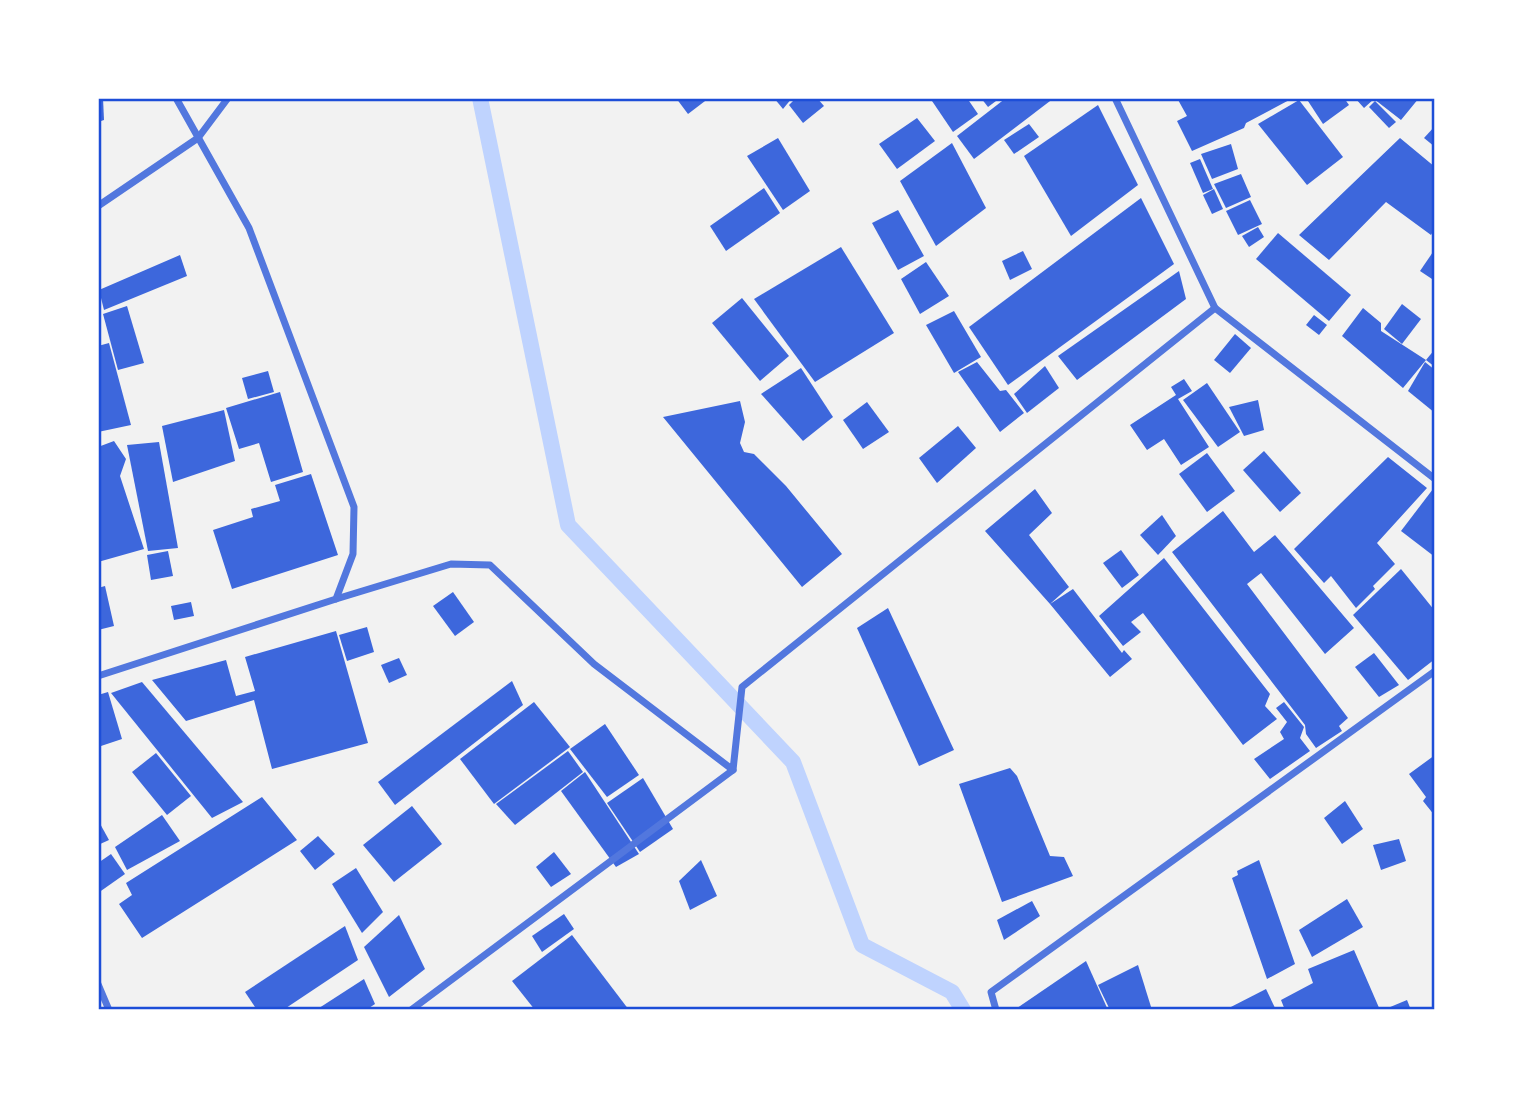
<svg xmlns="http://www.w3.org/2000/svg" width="1533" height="1108" font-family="'Archivo Narrow',sans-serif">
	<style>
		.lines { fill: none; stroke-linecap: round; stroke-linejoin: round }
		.stream { stroke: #bfd3fe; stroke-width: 16 }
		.building { fill: #3d67dc }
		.minor { stroke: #5277de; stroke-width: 7 }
		.neatline { fill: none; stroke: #1d4ed8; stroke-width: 2.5 }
	</style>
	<rect width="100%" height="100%" fill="#f2f2f2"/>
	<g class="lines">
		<path class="stream" d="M 480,98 L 568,525 L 793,762 L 862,945 L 952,992 L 963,1010"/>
	</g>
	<g class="building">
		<path d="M 98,98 L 103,98 L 104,120 L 98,122 Z"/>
		<path d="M 676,98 L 709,98 L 688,114 Z"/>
		<path d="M 774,98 L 792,98 L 783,109 Z"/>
		<path d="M 796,98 L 817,98 L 824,106 L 803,123 L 789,105 Z"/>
		<path d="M 930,98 L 967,98 L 978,114 L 953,132 Z"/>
		<path d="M 981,98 L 1000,98 L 988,107 Z"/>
		<path d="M 1006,98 L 1054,98 L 974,159 L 957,136 Z"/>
		<path d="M 1177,98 L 1293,98 L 1246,123 L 1244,128 L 1192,151 L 1177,121 L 1187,116 Z"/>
		<path d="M 1306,98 L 1344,98 L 1349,105 L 1323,124 Z"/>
		<path d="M 1355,98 L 1419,98 L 1401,120 L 1374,99 L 1364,108 Z"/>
		<path d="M 1299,100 L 1343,157 L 1307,185 L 1258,124 Z"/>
		<path d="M 1375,101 L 1396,122 L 1389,128 L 1369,107 Z"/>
		<path d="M 1098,105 L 1138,185 L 1071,236 L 1024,156 Z"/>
		<path d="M 917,118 L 935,141 L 897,169 L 879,144 Z"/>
		<path d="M 1029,124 L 1039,137 L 1014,154 L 1004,140 Z"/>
		<path d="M 1435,126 L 1435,147 L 1424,138 Z"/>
		<path d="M 778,138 L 810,191 L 783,210 L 747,156 Z"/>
		<path d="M 1400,138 L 1435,167 L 1435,228 L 1431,235 L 1386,202 L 1329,260 L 1299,235 Z"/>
		<path d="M 952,143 L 986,208 L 936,246 L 900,181 Z"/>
		<path d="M 1231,144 L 1238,169 L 1212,179 L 1201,154 Z"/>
		<path d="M 1200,159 L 1213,189 L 1203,193 L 1190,163 Z"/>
		<path d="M 1241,174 L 1251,197 L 1226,208 L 1216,188 L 1219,186 L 1216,188 L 1214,184 Z"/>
		<path d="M 764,188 L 780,213 L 726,251 L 710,226 Z"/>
		<path d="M 1214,189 L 1223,209 L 1212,214 L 1203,195 Z"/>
		<path d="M 1141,198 L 1174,264 L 1008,385 L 969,327 Z"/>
		<path d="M 1250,200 L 1262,224 L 1238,235 L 1226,211 Z"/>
		<path d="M 898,210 L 924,256 L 898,270 L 872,223 Z"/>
		<path d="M 1258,227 L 1264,237 L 1249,247 L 1242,236 Z"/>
		<path d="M 1278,233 L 1351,295 L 1329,321 L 1256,259 Z"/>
		<path d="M 841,247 L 894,333 L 815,382 L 754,299 Z"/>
		<path d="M 1435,249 L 1435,281 L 1420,271 Z"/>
		<path d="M 1023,251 L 1032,269 L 1010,280 L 1002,261 Z"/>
		<path d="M 180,255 L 187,276 L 104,310 L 99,290 Z"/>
		<path d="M 926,262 L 949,296 L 920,314 L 901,279 Z"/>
		<path d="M 1179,271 L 1186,299 L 1077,380 L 1058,356 Z"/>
		<path d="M 742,298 L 789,356 L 760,381 L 712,323 Z"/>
		<path d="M 1402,304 L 1421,319 L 1402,344 L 1384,329 Z"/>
		<path d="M 127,306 L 144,363 L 118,370 L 103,314 Z"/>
		<path d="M 1363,308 L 1381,323 L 1381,331 L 1426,360 L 1403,388 L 1342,336 Z"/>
		<path d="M 954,311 L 981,357 L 954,373 L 926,325 Z"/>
		<path d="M 1314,315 L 1327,325 L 1319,335 L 1306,325 Z"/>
		<path d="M 1235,334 L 1251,348 L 1230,373 L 1214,360 Z"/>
		<path d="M 109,343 L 131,425 L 98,432 L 98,346 Z"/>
		<path d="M 1435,349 L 1435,367 L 1426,360 Z"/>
		<path d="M 977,362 L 1000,391 L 1006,390 L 1024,413 L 1000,432 L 958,372 Z"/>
		<path d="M 1425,362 L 1435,370 L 1435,413 L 1408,391 Z"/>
		<path d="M 1045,366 L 1059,388 L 1027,413 L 1014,394 Z"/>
		<path d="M 801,368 L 833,417 L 803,441 L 761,394 Z"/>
		<path d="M 268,371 L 274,392 L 248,399 L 242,378 Z"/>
		<path d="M 1184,379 L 1192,391 L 1178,399 L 1209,447 L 1181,465 L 1164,439 L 1147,450 L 1130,425 L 1176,395 L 1171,387 Z"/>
		<path d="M 1207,383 L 1240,432 L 1218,447 L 1183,400 Z"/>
		<path d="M 280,392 L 303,472 L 271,482 L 259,443 L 239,449 L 226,408 Z"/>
		<path d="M 1258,400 L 1264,430 L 1244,436 L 1229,407 Z"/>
		<path d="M 740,401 L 745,422 L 740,443 L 744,452 L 754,454 L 786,486 L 842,554 L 802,587 L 663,417 Z"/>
		<path d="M 867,402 L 889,432 L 863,449 L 843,420 Z"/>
		<path d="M 224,410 L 235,461 L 173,482 L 162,426 Z"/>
		<path d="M 958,426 L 976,448 L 937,483 L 919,458 Z"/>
		<path d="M 114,441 L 126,459 L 120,476 L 144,549 L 98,562 L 98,447 Z"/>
		<path d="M 159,442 L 178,548 L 148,551 L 127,445 Z"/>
		<path d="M 1264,451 L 1301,493 L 1280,512 L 1243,470 Z"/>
		<path d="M 1207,453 L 1235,491 L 1207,512 L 1179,474 Z"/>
		<path d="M 1388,457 L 1427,488 L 1377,543 L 1395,564 L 1373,586 L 1375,589 L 1356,608 L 1331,576 L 1324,583 L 1294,549 Z"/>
		<path d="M 311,474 L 338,555 L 232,589 L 213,530 L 253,517 L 251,509 L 280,501 L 275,485 Z"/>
		<path d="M 1035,489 L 1052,513 L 1029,535 L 1069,587 L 1050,604 L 1073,589 L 1122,653 L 1124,650 L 1132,659 L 1110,677 L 1050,604 L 985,531 Z"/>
		<path d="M 1433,489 L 1435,490 L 1435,557 L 1401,531 Z"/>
		<path d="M 1223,511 L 1254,552 L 1275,535 L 1354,628 L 1325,654 L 1261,573 L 1247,584 L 1348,718 L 1339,726 L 1342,731 L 1316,748 L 1306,734 L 1305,725 L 1172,552 Z"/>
		<path d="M 1162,515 L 1176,536 L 1158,555 L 1140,535 Z"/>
		<path d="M 1121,550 L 1139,575 L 1122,588 L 1103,563 Z"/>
		<path d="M 168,551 L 173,576 L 151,580 L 147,555 Z"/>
		<path d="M 1164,558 L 1270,694 L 1265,706 L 1277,719 L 1243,745 L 1143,613 L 1131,622 L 1141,632 L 1123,646 L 1099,616 Z"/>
		<path d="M 1401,569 L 1435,611 L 1435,659 L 1408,680 L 1353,615 Z"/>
		<path d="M 105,586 L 114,626 L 98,630 L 98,588 Z"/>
		<path d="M 453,592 L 474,622 L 455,636 L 433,606 Z"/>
		<path d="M 191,602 L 194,616 L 174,620 L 171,606 Z"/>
		<path d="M 888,608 L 954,750 L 919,766 L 857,628 Z"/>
		<path d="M 367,627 L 374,652 L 347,661 L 339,635 Z"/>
		<path d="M 336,631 L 368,743 L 272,769 L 254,700 L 186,721 L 152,680 L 226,660 L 236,696 L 255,691 L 245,657 Z"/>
		<path d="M 1374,653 L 1399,685 L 1379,697 L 1355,667 Z"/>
		<path d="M 399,658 L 407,675 L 389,683 L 381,665 Z"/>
		<path d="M 512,681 L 523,705 L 395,805 L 378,782 Z"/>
		<path d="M 142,682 L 243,802 L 212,818 L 111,693 Z"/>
		<path d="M 108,692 L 122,739 L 98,747 L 98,695 Z"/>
		<path d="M 534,702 L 570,747 L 494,804 L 460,759 Z"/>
		<path d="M 1284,702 L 1304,727 L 1300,738 L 1310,751 L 1270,779 L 1254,759 L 1284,739 L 1280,732 L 1287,722 L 1276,708 Z"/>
		<path d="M 605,724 L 639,775 L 607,797 L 570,749 Z"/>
		<path d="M 568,751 L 583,772 L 515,825 L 496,804 Z"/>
		<path d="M 156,753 L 191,796 L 167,815 L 132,772 Z"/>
		<path d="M 1435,755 L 1435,816 L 1423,801 L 1426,797 L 1409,774 Z"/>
		<path d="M 1010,768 L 1017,776 L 1050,856 L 1064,857 L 1073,876 L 1002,902 L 959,784 Z"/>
		<path d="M 585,772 L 639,854 L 616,867 L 561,791 Z"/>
		<path d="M 643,778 L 673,829 L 640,852 L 607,803 Z"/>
		<path d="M 262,797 L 297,840 L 142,938 L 119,904 L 132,895 L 126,883 Z"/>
		<path d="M 1345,801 L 1363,829 L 1342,844 L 1324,818 Z"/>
		<path d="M 412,806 L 442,844 L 394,882 L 363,845 Z"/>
		<path d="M 162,815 L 180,841 L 127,870 L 115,847 Z"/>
		<path d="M 98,820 L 109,840 L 98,845 Z"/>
		<path d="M 318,836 L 335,854 L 315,870 L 300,851 Z"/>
		<path d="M 1399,839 L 1406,861 L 1381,870 L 1373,845 Z"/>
		<path d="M 554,852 L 571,874 L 551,887 L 536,867 Z"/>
		<path d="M 111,854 L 125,874 L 98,893 L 98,863 Z"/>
		<path d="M 701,860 L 717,896 L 690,910 L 679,881 Z"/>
		<path d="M 1259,860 L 1295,964 L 1267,979 L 1232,878 L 1238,875 L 1237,871 Z"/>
		<path d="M 356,868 L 383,912 L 362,933 L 332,884 Z"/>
		<path d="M 1347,899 L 1363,927 L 1312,957 L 1299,930 Z"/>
		<path d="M 1032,901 L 1040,916 L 1004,940 L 997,920 Z"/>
		<path d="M 564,914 L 574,929 L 542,952 L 532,936 Z"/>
		<path d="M 399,915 L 425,969 L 389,997 L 364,947 Z"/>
		<path d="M 345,926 L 358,960 L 283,1010 L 257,1010 L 245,992 Z"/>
		<path d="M 572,935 L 629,1010 L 535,1010 L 512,981 Z"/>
		<path d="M 1354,950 L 1380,1010 L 1285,1010 L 1281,1000 L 1313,983 L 1308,969 Z"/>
		<path d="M 1086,961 L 1108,1010 L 1014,1010 Z"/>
		<path d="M 1138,965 L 1152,1010 L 1110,1010 L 1098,985 Z"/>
		<path d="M 364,979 L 375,1004 L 366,1010 L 316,1010 Z"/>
		<path d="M 1266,989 L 1276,1010 L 1225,1010 Z"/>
		<path d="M 1407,1000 L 1411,1010 L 1383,1010 Z"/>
	</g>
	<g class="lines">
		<g class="minor">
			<path d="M 1115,98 L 1215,308 L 1435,479"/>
			<path d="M 98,206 L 198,138 L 228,98"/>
			<path d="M 336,599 L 451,564 L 490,565 L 594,664 L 733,770 L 742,687 L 1215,308"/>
			<path d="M 98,676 L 336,599 L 353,554 L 354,507 L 249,228 L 176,98"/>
			<path d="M 98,984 L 109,1010"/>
			<path d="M 411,1010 L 733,770"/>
			<path d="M 996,1010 L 991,992 L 1435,671"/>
		</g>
	</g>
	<rect width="1533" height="1108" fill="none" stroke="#ffffff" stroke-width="200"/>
	<rect x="100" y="100" width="1333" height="908" class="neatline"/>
</svg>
